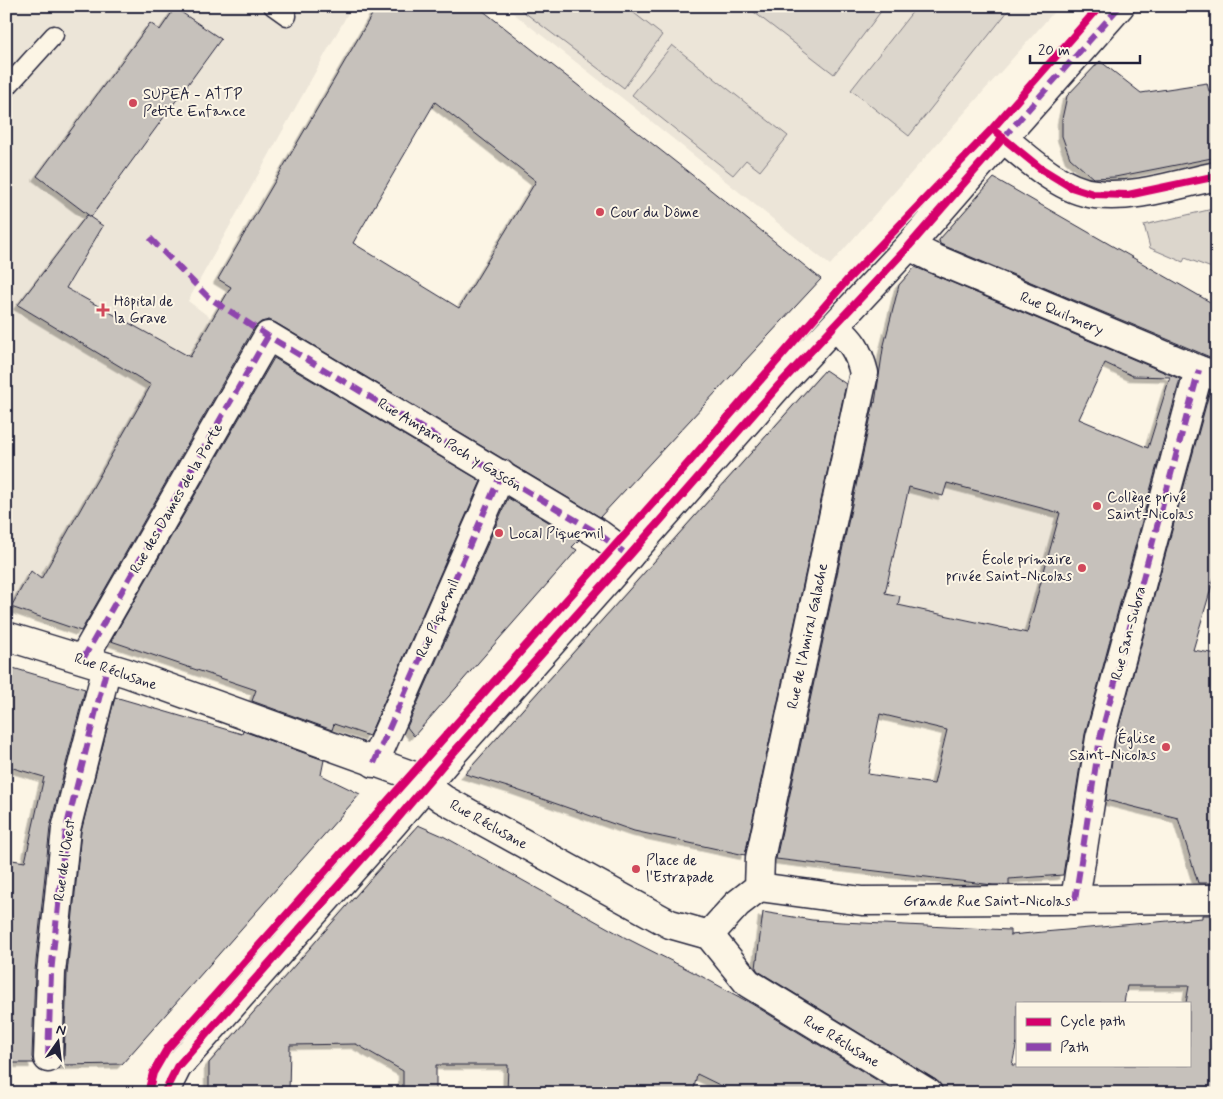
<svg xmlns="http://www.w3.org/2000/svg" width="1223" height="1099" font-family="Mynerve,sans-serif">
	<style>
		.built { fill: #ece5d8 }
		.green { fill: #dcd6cc; stroke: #7f7c84 }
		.building { fill: #c6c1bb; stroke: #22223b; fill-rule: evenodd; filter: url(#shadow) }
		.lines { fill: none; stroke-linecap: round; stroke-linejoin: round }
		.service-casing { stroke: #22223b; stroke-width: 21 }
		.pedestrian-casing { stroke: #22223b; stroke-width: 31 }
		.minor-casing { stroke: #22223b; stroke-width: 31 }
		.service { stroke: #fcf5e5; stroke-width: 18 }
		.pedestrian { stroke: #fcf5e5; stroke-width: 28 }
		.minor { stroke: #fcf5e5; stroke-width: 28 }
		.quiet { stroke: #8e44ad; stroke-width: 6; stroke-dasharray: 12 6; stroke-linecap: butt }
		.cycleway-casing { stroke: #fcf5e5; stroke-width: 11 }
		.cycleway { stroke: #d6006c; stroke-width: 8 }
		.poi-dot { fill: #d1495b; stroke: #fcf5e5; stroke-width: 2 }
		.labels { text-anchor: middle; stroke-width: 4; stroke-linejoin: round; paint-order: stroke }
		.poi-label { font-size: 15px; fill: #22223b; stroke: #fcf5e5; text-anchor: start }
		.street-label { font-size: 15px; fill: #22223b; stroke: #fcf5e5 }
	</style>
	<defs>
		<filter id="shadow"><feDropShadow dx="-4.5" dy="4.5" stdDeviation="0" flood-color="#0004"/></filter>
	</defs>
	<rect width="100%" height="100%" fill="#fcf5e5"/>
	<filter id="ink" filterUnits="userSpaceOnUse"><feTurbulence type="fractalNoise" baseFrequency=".02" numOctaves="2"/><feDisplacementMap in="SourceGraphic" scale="10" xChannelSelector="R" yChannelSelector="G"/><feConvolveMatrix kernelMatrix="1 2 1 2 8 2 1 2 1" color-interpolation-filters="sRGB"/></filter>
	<g filter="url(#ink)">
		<g class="built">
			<path d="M 6,6 L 352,6 L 188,301 L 212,319 L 229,328 L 81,631 L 6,605 Z"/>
			<path d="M 504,6 L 1059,6 L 830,265 L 631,105 Z"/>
			<path d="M 980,406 L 1154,479 L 1099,686 L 1057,673 L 983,623 L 883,603 L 916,454 Z"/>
		</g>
		<g class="green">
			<path d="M 516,6 L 625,6 L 662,35 L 624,88 Z"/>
			<path d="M 746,6 L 885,6 L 834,74 Z"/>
			<path d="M 917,6 L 1012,6 L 909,136 L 851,90 Z"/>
			<path d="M 672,45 L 788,136 L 760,171 L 746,160 L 733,175 L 632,95 Z"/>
			<path d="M 1217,208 L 1217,270 L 1185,258 L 1183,262 L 1150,248 L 1144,225 Z"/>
		</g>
		<g class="building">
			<path d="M 377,6 L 477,6 L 701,182 L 821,279 L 600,517 L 276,323 L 269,320 L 261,322 L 254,328 L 81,631 L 11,607 L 31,571 L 41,579 L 151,385 L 18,305 L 87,215 L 103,226 L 66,288 L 190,357 L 231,287 L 218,279 ZM 435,102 L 536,181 L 459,308 L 353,243 Z"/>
			<path d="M 175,8 L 221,39 L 91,217 L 37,176 L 150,23 L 160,30 Z"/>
			<path d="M 1100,61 L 1141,93 L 1207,83 L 1209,91 L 1217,89 L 1217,157 L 1115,177 L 1093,178 L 1070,158 L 1062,136 L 1062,119 L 1067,96 Z"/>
			<path d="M 994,178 L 1217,306 L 1217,360 L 940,244 L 939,240 Z"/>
			<path d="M 915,267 L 1180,379 L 1085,734 L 1063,875 L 1009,879 L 1009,885 L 993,885 L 776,859 L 874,402 L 875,403 L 883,349 L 899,285 ZM 1105,363 L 1133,376 L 1170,377 L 1148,448 L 1079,419 ZM 947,483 L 1060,513 L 1027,633 L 898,605 L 900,596 L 885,593 L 909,487 L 943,496 ZM 880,714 L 947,730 L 934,784 L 868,774 Z"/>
			<path d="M 274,358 L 481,481 L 369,736 L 334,724 L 332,730 L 252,701 L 256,690 L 111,641 Z"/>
			<path d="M 825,370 L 846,384 L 745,855 L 634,831 L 514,789 L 465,774 Z"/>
			<path d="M 1210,390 L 1217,391 L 1217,568 L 1193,650 L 1217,654 L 1217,883 L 1198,883 L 1178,818 L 1106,800 L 1115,741 Z"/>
			<path d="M 508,498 L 579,540 L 572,547 L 577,550 L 414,736 L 407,727 Z"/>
			<path d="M 6,666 L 85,689 L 50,827 L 35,971 L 32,1057 L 34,1063 L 6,1063 L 6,859 L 25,862 L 44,777 L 6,766 Z"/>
			<path d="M 115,697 L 242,734 L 243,731 L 324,760 L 321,775 L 360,794 L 122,1064 L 62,1065 L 64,1059 L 67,974 L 81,832 Z"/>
			<path d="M 418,825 L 443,836 L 626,938 L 701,976 L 752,1004 L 898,1093 L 736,1093 L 697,1074 L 693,1093 L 507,1093 L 508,1065 L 436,1065 L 436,1093 L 403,1093 L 403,1071 L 356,1044 L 290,1045 L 289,1093 L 209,1093 L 209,1063 Z"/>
			<path d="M 763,912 L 812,920 L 842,922 L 1010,930 L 1010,935 L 1202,918 L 1202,915 L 1217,915 L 1217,1093 L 944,1093 L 941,1085 L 936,1080 L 758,971 L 756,968 ZM 1127,986 L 1189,986 L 1186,1003 L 1189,1003 L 1189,1065 L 1012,1065 L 1017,1042 L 1017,1003 L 1124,1003 Z"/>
		</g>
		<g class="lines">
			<defs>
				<g id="service">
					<path d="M 273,6 L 287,16"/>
					<path d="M 6,88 L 54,35"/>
				</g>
				<path id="pedestrian" d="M 1003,138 L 1120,6"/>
				<g id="minor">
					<path d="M 909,246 L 933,258 L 1199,370 L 1216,376"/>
					<path d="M 6,636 L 127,673 L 411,775 L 443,799 L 670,924 L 709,935 L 748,983 L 928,1093"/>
					<path d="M 83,659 L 268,336 L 599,534 L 629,556"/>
					<path d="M 374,763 L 501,474"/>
					<path d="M 759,887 L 862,901 L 1217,899"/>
					<path d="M 1075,900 L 1100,738 L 1199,370"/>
					<path d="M 709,935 L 737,904 L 759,887 L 760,858 L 864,373 C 858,349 852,342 835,326"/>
					<path d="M 48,1058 L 51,973 L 66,829 L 107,667"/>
					<path d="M 164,1093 L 177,1067 L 393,824 L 453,753 L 629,556 L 779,385 L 909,246 L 1003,138 C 1028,159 1062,191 1095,194 C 1135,199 1177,184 1217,176"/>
				</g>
			</defs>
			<use href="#service" class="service-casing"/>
			<use href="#pedestrian" class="pedestrian-casing"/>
			<use href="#minor" class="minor-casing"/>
			<use href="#service" class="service"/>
			<use href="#pedestrian" class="pedestrian"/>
			<use href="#minor" class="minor"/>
			<g class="quiet">
				<path d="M 1003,138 L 1120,6"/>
				<path d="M 150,238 L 208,297 L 268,336 L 599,534 L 629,556"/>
				<path d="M 83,659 L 268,336"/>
				<path d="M 374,763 L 501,474"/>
				<path d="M 1075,900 L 1100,738 L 1199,370"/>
				<path d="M 48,1058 L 51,973 L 66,829 L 107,667"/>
			</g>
			<defs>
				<g id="cycleway">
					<path d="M 997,133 L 1040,168 L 1071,187 L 1093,194 L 1128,195 L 1217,176"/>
					<path d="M 148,1093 L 153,1073 L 167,1049 L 684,468 L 849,278 L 992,129 L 1100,6"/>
					<path d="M 164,1093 L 177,1067 L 393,824 L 453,753 L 629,556 L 779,385 L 909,246 L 1003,138"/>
				</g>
			</defs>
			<use href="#cycleway" class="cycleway-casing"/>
			<use href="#cycleway" class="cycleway"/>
		</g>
	</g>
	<g class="poi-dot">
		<circle cx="133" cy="103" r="5"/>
		<circle cx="600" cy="212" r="5"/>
		<path d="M100.5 302.5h5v5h5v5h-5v5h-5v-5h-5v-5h5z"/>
		<circle cx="1097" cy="506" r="5"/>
		<circle cx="499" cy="533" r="5"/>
		<circle cx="1082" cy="568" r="5"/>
		<circle cx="1166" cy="747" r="5"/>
		<circle cx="636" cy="869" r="5"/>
	</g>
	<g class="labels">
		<g class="poi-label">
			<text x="143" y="99">SUPEA - ATTP<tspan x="143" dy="17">Petite Enfance</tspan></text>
			<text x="610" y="217">Cour du Dôme</text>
			<text x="114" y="306">Hôpital de<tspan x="114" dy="17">la Grave</tspan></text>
			<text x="1107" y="502">Collège privé<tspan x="1107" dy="17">Saint-Nicolas</tspan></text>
			<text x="509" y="538">Local Piquemil</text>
			<text x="1072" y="564" text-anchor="end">École primaire<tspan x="1072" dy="17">privée Saint-Nicolas</tspan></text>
			<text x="1156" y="743" text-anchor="end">Église<tspan x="1156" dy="17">Saint-Nicolas</tspan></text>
			<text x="646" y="865">Place de<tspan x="646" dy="17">l'Estrapade</tspan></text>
		</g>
		<g class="street-label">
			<text transform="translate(1062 313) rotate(23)" y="5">Rue Quilmery</text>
			<text transform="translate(450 444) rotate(31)" y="5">Rue Amparo Poch y Gascón</text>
			<text transform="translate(176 498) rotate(-60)" y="5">Rue des Dames de la Porte</text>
			<text transform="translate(437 618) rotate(-66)" y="5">Rue Piquemil</text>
			<text transform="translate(1128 633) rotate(-75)" y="5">Rue San-Subra</text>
			<text transform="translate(807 636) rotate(-78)" y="5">Rue de l'Amiral Galache</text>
			<text transform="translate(116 671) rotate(19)" y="5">Rue Réclusane</text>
			<text transform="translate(489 824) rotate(29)" y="5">Rue Réclusane</text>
			<text transform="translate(64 860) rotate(-82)" y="5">Rue de l'Ouest</text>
			<text x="987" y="906">Grande Rue Saint-Nicolas</text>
			<text transform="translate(842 1041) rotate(31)" y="5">Rue Réclusane</text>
		</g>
	</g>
	<rect width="1223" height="1099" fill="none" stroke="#fcf5e5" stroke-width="25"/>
	<rect x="12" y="12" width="1198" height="1074" fill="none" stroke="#22223b" stroke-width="2" filter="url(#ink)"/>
	<rect x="1016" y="1002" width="175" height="65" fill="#fcf5e5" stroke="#a5a1a1"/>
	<rect x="1026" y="1018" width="25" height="8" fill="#d6006c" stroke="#a5a1a1"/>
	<text x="1060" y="1026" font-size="15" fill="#22223b">Cycle path</text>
	<rect x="1026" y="1043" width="25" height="8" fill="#8e44ad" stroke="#a5a1a1"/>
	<text x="1060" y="1052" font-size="15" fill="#22223b">Path</text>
	<g transform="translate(58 1042) rotate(14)" stroke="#fcf5e5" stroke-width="4" paint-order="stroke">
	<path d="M0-4L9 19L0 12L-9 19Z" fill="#22223b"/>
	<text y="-8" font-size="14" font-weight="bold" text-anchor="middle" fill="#22223b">N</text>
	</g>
	<path d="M1030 55v8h110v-8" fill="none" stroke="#22223b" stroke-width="2.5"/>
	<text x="1038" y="55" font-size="15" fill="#22223b" stroke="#fcf5e5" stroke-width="4" paint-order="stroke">20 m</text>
</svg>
